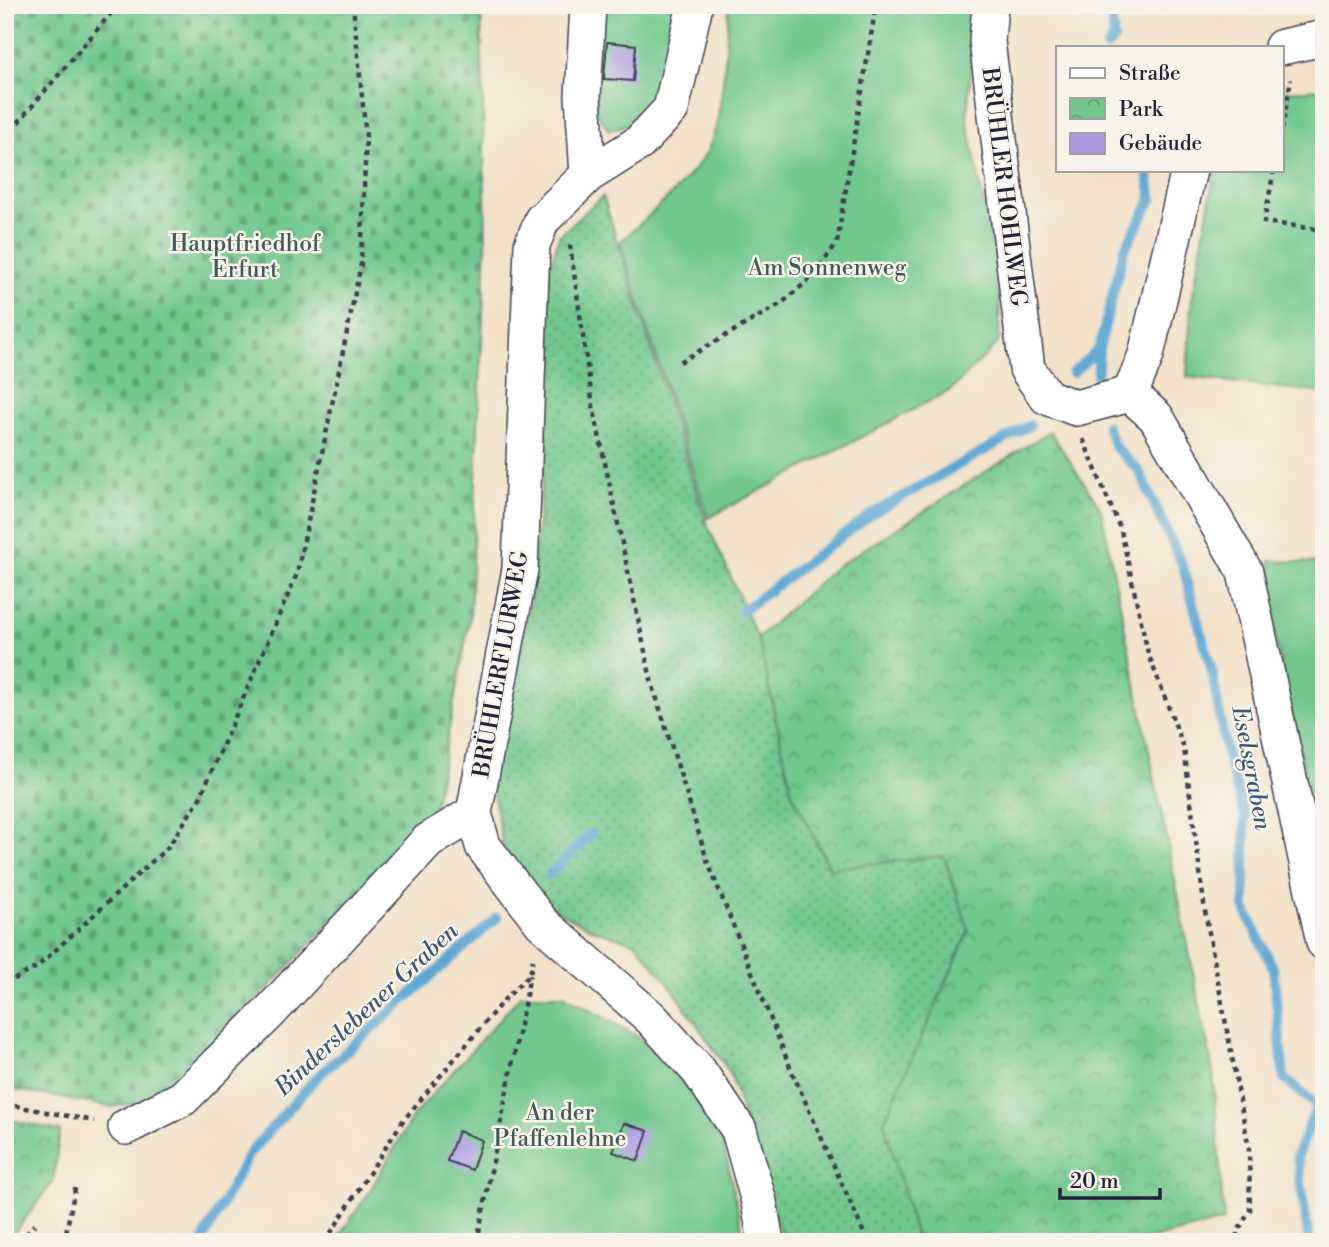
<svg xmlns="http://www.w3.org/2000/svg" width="1329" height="1247" font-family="'Libre Bodoni',serif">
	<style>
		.grass { fill: url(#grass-dots); stroke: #4a7464; stroke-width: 2 }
		.cemetery { fill: url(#cemetery-stones); stroke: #4a7464; stroke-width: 2 }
		.park { fill: url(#park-crowns); stroke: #4a7464; stroke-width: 2 }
		.garden { fill: #71c78c; stroke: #4a7464; stroke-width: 2 }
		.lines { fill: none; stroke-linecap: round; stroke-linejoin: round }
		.stream { stroke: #5ca7d4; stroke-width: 10 }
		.building { fill: #a899e1 }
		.minor-casing { stroke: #413f50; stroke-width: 38 }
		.path { stroke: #413f50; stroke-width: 4.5; stroke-dasharray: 5 5; stroke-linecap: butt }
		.minor { stroke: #fff; stroke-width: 35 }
		.labels { text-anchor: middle; stroke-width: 5; stroke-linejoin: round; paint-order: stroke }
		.street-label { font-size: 23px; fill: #22223b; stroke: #f7f3e8 }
		.park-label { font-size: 23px; fill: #3e5c57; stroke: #f7f3e8 }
		.water-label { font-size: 24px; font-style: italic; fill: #395778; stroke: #f7f3e8 }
	</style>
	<defs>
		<pattern id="grass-dots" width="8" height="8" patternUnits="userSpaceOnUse" patternTransform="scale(1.75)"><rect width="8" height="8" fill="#71c78c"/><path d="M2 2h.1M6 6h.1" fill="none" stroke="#5ca174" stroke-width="1.8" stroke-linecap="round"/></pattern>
		<pattern id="cemetery-stones" width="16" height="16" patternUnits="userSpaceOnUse" patternTransform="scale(1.75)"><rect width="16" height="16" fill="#71c78c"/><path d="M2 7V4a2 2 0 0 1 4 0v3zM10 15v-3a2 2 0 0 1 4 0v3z" fill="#5ca174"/></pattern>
		<pattern id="park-crowns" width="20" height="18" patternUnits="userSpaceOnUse" patternTransform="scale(1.75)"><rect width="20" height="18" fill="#71c78c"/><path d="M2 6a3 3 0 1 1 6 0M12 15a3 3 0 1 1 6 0" fill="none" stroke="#5ca174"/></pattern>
	</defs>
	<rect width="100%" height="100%" fill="#f7f3e8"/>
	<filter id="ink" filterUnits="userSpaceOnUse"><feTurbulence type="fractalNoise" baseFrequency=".0143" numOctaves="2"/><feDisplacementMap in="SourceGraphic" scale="14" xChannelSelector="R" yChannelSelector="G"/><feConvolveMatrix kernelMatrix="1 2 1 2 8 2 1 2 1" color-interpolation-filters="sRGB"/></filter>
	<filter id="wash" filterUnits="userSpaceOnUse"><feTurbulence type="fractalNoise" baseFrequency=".00686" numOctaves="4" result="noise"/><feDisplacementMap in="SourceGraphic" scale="28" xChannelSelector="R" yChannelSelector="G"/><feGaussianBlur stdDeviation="1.57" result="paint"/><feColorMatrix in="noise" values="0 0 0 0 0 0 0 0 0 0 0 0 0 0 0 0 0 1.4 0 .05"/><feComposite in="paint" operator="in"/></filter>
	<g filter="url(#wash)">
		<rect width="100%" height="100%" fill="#f3e2c9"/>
		<path class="grass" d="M 603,196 L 706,521 L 759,641 L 792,793 L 829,868 L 945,856 L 969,931 L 884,1121 L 917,1242 L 783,1242 L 730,1073 L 672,988 L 636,943 L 592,929 L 543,904 L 503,848 L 491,781 L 529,608 L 546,447 L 546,283 L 559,236 Z"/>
		<path class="cemetery" d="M 5,5 L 481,5 L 486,244 L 470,618 L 433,814 L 199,1061 L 144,1102 L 111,1107 L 5,1088 Z"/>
		<g class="park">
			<path d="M 1050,431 L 1101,509 L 1213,1072 L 1224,1221 L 1138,1242 L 917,1242 L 884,1121 L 969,931 L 944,856 L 830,868 L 792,793 L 758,637 L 836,567 Z"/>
			<path d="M 5,1119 L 60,1131 L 53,1182 L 7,1242 Z"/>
		</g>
		<g class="garden">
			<path d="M 599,5 L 676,5 L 659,94 L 634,123 L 609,130 L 595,111 Z"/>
			<path d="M 729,5 L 976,5 L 967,119 L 1000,283 L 999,342 L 951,390 L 708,518 L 620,242 C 649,215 684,187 706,153 C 724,124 726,41 729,5 Z"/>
			<path d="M 1324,89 L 1324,393 L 1187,377 L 1191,305 L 1215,170 L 1282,170 L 1282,91 Z"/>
			<path d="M 1270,561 L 1324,563 L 1324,867 L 1276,643 Z"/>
			<path d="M 521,995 L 563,995 L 637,1036 L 671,1065 L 721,1134 L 745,1242 L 335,1242 L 368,1194 L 413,1116 Z"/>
		</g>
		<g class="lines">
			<g class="stream">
				<path d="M 1107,47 L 1114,39 L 1110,5"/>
				<path d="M 1072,373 L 1099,349"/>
				<path d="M 1097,379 L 1099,349 L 1124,250 L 1152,199 L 1147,170"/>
				<path d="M 1107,426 L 1115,447 L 1139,471 L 1182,564 L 1212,671 L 1226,752 L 1245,817 L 1245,909 L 1273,968 L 1284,1078 L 1317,1106 L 1297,1155 L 1309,1242"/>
				<path d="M 742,611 L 873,513 L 1030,425"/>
				<path d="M 549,875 L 591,834"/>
				<path d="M 202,1242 L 249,1154 L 314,1080 L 497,918"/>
			</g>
		</g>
		<g id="blocks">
			<g class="building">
				<path d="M 607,42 L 636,45 L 633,81 L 604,79 Z"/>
				<path d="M 624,1123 L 648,1131 L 638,1161 L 613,1152 Z"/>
				<path d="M 458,1131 L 482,1140 L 472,1170 L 447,1161 Z"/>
			</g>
		</g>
	</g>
	<g filter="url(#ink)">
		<use href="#blocks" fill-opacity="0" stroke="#413f50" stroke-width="2"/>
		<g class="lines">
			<defs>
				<g id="minor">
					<path d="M 695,5 L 671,109 L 639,143 L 588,175 L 542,220 L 532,245 L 520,569 L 474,813 L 483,846 L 542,923 L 651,1018 L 698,1070 L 739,1130 L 759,1202 L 766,1242"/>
					<path d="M 990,5 L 987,41 L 1027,369 L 1047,397 L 1076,408 L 1130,394"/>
					<path d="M 1282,47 L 1324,38"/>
					<path d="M 588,175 L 583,96 L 588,5"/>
					<path d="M 1130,394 L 1156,417 L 1245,572 L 1324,942"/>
					<path d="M 1130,394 L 1146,355 L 1189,170"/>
					<path d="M 126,1127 L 183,1098 L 268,1014 L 428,841 L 474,813"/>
				</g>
			</defs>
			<use href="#minor" class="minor-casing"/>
			<g class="path">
				<path d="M 1282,129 L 1291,79"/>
				<path d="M 5,138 L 118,5"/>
				<path d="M 1274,170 L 1264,222 L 1324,230"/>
				<path d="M 570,245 L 593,406 L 651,680 L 707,860 L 792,1072 L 868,1242"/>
				<path d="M 680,362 L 782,303 L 812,277 L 837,243 L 876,5"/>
				<path d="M 1083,439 L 1121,531 L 1148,653 L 1184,748 L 1205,911 L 1249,1149 L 1250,1210 L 1237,1233 L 1236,1242"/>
				<path d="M 5,984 L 37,967 L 168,847 L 200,798 L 297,574 L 361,264 L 366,137 L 353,5"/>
				<path d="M 5,1104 L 94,1121"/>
				<path d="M 20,1242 L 35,1224"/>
				<path d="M 64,1242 L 76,1184"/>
				<path d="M 325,1242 L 402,1122 L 502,1002 L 530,974 L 533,960"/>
				<path d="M 477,1242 L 530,975"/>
			</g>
			<use href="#minor" class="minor"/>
		</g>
	</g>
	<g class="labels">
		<g class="street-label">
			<text transform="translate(1005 187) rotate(83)" y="8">BRÜHLER HOHLWEG</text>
			<text transform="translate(500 664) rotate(-80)" y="8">BRÜHLERFLURWEG</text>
		</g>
		<g class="park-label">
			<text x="245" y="251">Hauptfriedhof<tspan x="245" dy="26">Erfurt</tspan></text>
			<text x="827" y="275">Am Sonnenweg</text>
			<text x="560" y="1120">An der<tspan x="560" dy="26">Pfaffenlehne</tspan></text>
		</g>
		<g class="water-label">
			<text transform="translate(1252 768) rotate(79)" y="8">Eselsgraben</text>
			<text transform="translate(366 1009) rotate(-43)" y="8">Binderslebener Graben</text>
		</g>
	</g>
	<rect width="1329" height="1247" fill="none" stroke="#f7f3e8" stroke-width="28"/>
	<rect x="1056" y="46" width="228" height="126" fill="#f7f3e8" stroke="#a29fa3" stroke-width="2"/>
	<rect x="1070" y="68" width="35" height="10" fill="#ffffff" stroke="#a29fa3" stroke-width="2"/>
	<text x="1119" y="80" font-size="21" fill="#22223b">Straße</text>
	<rect x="1070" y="98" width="35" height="21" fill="url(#park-crowns)" stroke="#a29fa3" stroke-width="2"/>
	<text x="1119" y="116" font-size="21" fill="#22223b">Park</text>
	<rect x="1070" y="133" width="35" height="21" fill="#a899e1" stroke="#a29fa3" stroke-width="2"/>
	<text x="1119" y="150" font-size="21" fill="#22223b">Gebäude</text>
	<path d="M1060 1188v10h100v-10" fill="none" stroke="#22223b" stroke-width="3.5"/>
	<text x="1070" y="1188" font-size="21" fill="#22223b" stroke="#f7f3e8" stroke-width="5" paint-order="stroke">20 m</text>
</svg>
